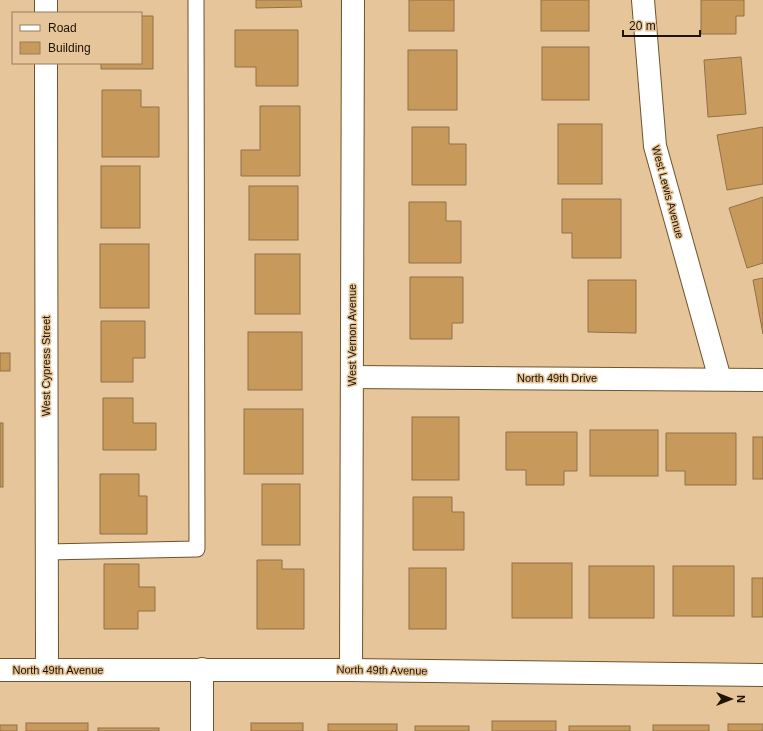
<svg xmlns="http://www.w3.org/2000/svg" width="763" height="731" font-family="Helvetica,sans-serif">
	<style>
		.building { fill: #c79a5c; stroke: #8f7148 }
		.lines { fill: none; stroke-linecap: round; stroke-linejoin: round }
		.service-casing { stroke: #70532b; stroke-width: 17 }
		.minor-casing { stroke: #70532b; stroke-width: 24 }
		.tertiary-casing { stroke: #70532b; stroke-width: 24 }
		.service { stroke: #fff; stroke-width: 15 }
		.minor { stroke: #fff; stroke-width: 22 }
		.tertiary { stroke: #fff; stroke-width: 22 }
		.labels { text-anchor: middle; stroke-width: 3; stroke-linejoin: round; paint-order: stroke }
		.street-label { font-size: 11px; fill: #1e1203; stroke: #e6c59a }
	</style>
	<rect width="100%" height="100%" fill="#e6c59a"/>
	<g class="building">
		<path d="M 256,0 L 301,0 L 302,7 L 256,8 Z"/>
		<rect x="409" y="0" width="45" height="31"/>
		<rect x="541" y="0" width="48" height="31"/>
		<path d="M 701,0 L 744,0 L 744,16 L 736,16 L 736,34 L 701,34 Z"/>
		<path d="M 141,16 L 153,16 L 153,69 L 101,69 L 101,63 L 141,63 Z"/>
		<path d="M 235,30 L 298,30 L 298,86 L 256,86 L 256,67 L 235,67 Z"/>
		<rect x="542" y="47" width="47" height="53"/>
		<rect x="408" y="50" width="49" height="60"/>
		<path d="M 741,57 L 746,114 L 708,117 L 704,60 Z"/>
		<path d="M 102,90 L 141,90 L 141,107 L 159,107 L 159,157 L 102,157 Z"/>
		<path d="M 260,106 L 300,106 L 300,176 L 241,176 L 241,150 L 260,150 Z"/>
		<rect x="558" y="124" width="44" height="60"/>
		<path d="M 412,127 L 449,127 L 449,144 L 466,144 L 466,185 L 412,185 Z"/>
		<path d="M 763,127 L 763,184 L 727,190 L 717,135 Z"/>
		<rect x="101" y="166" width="39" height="62"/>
		<rect x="249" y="186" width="49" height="54"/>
		<path d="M 763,197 L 763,263 L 747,268 L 729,208 Z"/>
		<path d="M 562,199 L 621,199 L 621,258 L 572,258 L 572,233 L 562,233 Z"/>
		<path d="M 409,202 L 446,202 L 446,221 L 461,221 L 461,263 L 409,263 Z"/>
		<rect x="100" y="244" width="49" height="64"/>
		<rect x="255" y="254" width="45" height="60"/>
		<path d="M 410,277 L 463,277 L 463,323 L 452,323 L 452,339 L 410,339 Z"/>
		<path d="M 763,278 L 763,334 L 753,280 Z"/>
		<path d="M 588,280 L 636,280 L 636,333 L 588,332 Z"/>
		<path d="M 101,321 L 145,321 L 145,358 L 133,358 L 133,382 L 101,382 Z"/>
		<rect x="248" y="332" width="54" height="58"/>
		<rect x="0" y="353" width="10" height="18"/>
		<path d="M 103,398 L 133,398 L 133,423 L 156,423 L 156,450 L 103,450 Z"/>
		<rect x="244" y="409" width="59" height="65"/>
		<rect x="412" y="417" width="47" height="63"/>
		<rect x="0" y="423" width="3" height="64"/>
		<rect x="590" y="430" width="68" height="46"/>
		<path d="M 506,432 L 577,432 L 577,471 L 564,471 L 564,485 L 526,485 L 526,470 L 506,470 Z"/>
		<path d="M 666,433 L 736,433 L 736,485 L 685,485 L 685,471 L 666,471 Z"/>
		<rect x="753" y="437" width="10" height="42"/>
		<path d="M 100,474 L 139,474 L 139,496 L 147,496 L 147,534 L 100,534 Z"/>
		<rect x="262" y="484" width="38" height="61"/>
		<path d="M 413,497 L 452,497 L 452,512 L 464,512 L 464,550 L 413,550 Z"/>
		<path d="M 257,560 L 282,560 L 282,569 L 304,569 L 304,629 L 257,629 Z"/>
		<rect x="512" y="563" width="60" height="55"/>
		<path d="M 104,564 L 139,564 L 139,587 L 155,587 L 155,611 L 138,611 L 138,629 L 104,629 Z"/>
		<rect x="589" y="566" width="65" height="52"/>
		<rect x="673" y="566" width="61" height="50"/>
		<rect x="409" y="568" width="37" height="61"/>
		<rect x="752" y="578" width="11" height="39"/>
		<rect x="492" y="721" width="64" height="10"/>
		<rect x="26" y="723" width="62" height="8"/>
		<rect x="251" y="723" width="52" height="8"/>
		<rect x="328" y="724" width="69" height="7"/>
		<rect x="728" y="724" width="35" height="7"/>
		<rect x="0" y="725" width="17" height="6"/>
		<rect x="653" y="725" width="56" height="6"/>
		<rect x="415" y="726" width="54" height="5"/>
		<rect x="569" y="726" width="61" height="5"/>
		<rect x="98" y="728" width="61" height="3"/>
	</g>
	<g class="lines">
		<defs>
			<path id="service" d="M 46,552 L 197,549 L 196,0"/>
			<g id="minor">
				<path d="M 46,0 L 46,13"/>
				<path d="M 643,0 L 655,146 L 720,379"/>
				<path d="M 46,63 L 47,669"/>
				<path d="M 352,377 L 763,380"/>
				<path d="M 0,670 L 351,670 L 763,675"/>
				<path d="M 351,670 L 353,0"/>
			</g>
			<path id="tertiary" d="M 202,669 L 202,731"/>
		</defs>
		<use href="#service" class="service-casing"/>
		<use href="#minor" class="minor-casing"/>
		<use href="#tertiary" class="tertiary-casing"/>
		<use href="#service" class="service"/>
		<use href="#minor" class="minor"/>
		<use href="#tertiary" class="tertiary"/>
	</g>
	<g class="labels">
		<g class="street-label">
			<text transform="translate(668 192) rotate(75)" y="4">West Lewis Avenue</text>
			<text transform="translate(352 335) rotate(-90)" y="4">West Vernon Avenue</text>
			<text transform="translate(46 366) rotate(-90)" y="4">West Cypress Street</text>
			<text x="557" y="382">North 49th Drive</text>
			<text x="58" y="674">North 49th Avenue</text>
			<text transform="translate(382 670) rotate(1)" y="4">North 49th Avenue</text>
		</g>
	</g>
	<rect x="12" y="12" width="130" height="52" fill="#e6c59a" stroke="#967d5e"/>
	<rect x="20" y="25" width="20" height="6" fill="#ffffff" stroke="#967d5e"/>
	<text x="48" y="32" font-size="12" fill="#1e1203">Road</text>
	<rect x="20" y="42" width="20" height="12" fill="#c79a5c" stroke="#967d5e"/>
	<text x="48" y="52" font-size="12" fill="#1e1203">Building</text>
	<g transform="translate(731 699) rotate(90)" stroke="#e6c59a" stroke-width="3" paint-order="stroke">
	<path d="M0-3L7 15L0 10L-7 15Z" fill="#1e1203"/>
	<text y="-6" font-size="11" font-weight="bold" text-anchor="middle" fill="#1e1203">N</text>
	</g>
	<path d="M623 30v6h77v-6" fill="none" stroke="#1e1203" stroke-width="2"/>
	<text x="629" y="30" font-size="12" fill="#1e1203" stroke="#e6c59a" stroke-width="3" paint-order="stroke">20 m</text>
</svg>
